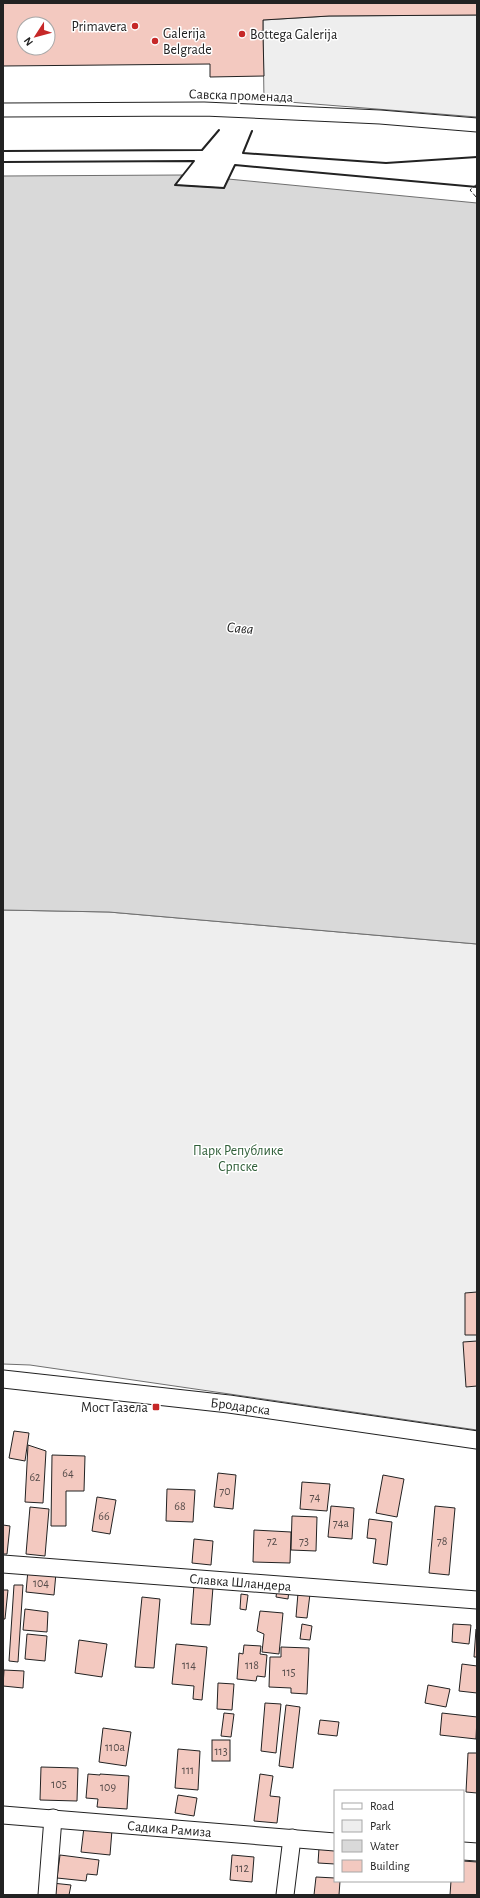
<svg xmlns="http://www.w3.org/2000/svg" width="480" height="1898" font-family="'Alegreya Sans',sans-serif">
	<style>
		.green { fill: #eee; stroke: #6f6f6f }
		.water { fill: #d9d9d9; stroke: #6f6f6f }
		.building { fill: #f3c9c0; stroke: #222; fill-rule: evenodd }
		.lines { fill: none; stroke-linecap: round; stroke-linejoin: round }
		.pedestrian-casing { stroke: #222; stroke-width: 15 }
		.minor-casing { stroke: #222; stroke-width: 19 }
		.pedestrian { stroke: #fff; stroke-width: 13 }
		.minor { stroke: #fff; stroke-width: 17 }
		.fence { stroke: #222; stroke-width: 1; stroke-dasharray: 5 2; stroke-linecap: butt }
		.wall { stroke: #222; stroke-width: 2 }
		.poi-dot { fill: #c62828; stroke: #fff; stroke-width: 1.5 }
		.labels { text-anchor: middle; stroke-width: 3; stroke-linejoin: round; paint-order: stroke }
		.number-label { font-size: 12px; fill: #564c4a }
		.poi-label { font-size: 14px; fill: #222; stroke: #fff; text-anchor: end }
		.street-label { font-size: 14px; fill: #222; stroke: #fff }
		.park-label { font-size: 14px; fill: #2f5e38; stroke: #fff }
		.water-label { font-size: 15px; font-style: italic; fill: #222; stroke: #fff }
	</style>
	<rect width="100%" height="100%" fill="#fff"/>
	<g class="green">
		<path d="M 477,15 L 477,117 L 264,100 L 263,35 L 261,35 L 261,31 L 263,31 L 263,20 L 329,16 Z"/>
		<path d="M 3,910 L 109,912 L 477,944 L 477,1430 L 30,1365 L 3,1364 Z"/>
	</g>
	<path class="water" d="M 182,175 L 176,185 L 224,188 L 228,179 L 477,203 L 477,944 L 109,912 L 3,910 L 3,176 Z"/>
	<g class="building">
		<path d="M 3,3 L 477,3 L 477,15 L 329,16 L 263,20 L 263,31 L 261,31 L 261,35 L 263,35 L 264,76 L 210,77 L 210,64 L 3,66 ZM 24,24 L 48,24 L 48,48 L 24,48 Z"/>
		<path d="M 477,1292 L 477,1335 L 465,1335 L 465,1293 Z"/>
		<path d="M 477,1341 L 477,1386 L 466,1387 L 463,1342 Z"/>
		<path d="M 14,1431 L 29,1433 L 25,1461 L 9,1458 Z"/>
		<path d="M 28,1445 L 46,1451 L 43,1503 L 25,1502 Z"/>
		<path d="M 52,1455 L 85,1456 L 84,1491 L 66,1491 L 66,1526 L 51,1526 Z"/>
		<path d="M 218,1473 L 236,1475 L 233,1509 L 214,1507 Z"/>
		<path d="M 383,1475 L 404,1479 L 397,1517 L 376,1513 Z"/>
		<path d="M 302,1482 L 330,1484 L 327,1511 L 300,1509 Z"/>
		<path d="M 167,1489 L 195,1490 L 193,1522 L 166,1521 Z"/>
		<path d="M 97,1497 L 116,1500 L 110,1534 L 92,1531 Z"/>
		<path d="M 331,1506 L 354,1508 L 352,1539 L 328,1537 Z"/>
		<path d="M 435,1506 L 455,1508 L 449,1575 L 429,1573 Z"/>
		<path d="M 30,1507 L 49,1509 L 45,1556 L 26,1554 Z"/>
		<path d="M 292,1516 L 317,1517 L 316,1551 L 291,1550 Z"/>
		<path d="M 369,1519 L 392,1522 L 387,1565 L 373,1563 L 376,1539 L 367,1538 Z"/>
		<path d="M 3,1525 L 10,1526 L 7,1554 L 3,1554 Z"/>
		<path d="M 254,1530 L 291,1532 L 290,1563 L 253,1562 Z"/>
		<path d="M 194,1539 L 213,1541 L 211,1565 L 192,1563 Z"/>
		<path d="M 28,1570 L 56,1573 L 54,1595 L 26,1592 Z"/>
		<path d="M 14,1585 L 23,1585 L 18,1662 L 9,1661 Z"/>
		<path d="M 194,1585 L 213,1587 L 210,1625 L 191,1624 Z"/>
		<path d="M 277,1589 L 289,1590 L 288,1599 L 276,1597 Z"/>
		<path d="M 3,1590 L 8,1590 L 5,1619 L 3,1619 Z"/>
		<path d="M 298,1593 L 310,1594 L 307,1618 L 296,1617 Z"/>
		<path d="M 241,1594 L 248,1595 L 246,1610 L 240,1609 Z"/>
		<path d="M 142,1597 L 160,1599 L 154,1668 L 135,1667 Z"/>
		<path d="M 25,1609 L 48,1612 L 47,1632 L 23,1630 Z"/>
		<path d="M 260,1611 L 283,1613 L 279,1654 L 262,1652 L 264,1634 L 257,1631 Z"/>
		<path d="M 302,1624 L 312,1626 L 310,1640 L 300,1639 Z"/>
		<path d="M 453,1624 L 471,1625 L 469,1644 L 452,1642 Z"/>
		<path d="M 476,1629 L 477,1629 L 477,1657 L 474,1657 Z"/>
		<path d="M 27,1634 L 47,1636 L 45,1661 L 25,1659 Z"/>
		<path d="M 79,1640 L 107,1644 L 102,1677 L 75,1673 Z"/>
		<path d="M 176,1644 L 207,1647 L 202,1700 L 193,1699 L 194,1686 L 172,1684 Z"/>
		<path d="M 244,1645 L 261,1646 L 260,1654 L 267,1655 L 265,1677 L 257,1676 L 256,1681 L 237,1679 L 239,1653 L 243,1654 Z"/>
		<path d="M 281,1647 L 309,1648 L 307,1694 L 291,1693 L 291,1688 L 269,1687 L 270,1657 L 281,1657 Z"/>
		<path d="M 462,1664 L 477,1666 L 477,1693 L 459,1691 Z"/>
		<path d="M 4,1670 L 24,1671 L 23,1688 L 3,1686 Z"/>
		<path d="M 218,1683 L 234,1684 L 232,1710 L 217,1709 Z"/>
		<path d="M 428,1685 L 450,1689 L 446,1707 L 425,1703 Z"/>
		<path d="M 265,1703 L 281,1704 L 276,1753 L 261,1751 Z"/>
		<path d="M 286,1705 L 300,1707 L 293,1768 L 279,1766 Z"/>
		<path d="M 224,1713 L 234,1714 L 231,1737 L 221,1736 Z"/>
		<path d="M 442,1713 L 477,1717 L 476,1739 L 440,1735 Z"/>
		<path d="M 320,1720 L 339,1722 L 337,1736 L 318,1734 Z"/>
		<path d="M 103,1728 L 131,1732 L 126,1766 L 99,1762 Z"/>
		<rect x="212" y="1740" width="18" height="21"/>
		<path d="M 178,1749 L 200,1751 L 198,1790 L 175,1788 Z"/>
		<path d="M 468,1753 L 477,1753 L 477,1793 L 466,1792 Z"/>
		<path d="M 41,1767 L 78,1768 L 77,1801 L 40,1800 Z"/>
		<path d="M 88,1774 L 100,1775 L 100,1774 L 129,1776 L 127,1809 L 97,1807 L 98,1799 L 86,1798 Z"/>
		<path d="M 260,1774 L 273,1776 L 270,1796 L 280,1797 L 277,1823 L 254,1821 Z"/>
		<path d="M 178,1795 L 197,1798 L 194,1816 L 175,1813 Z"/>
		<path d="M 84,1827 L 112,1830 L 110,1855 L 81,1852 Z"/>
		<path d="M 319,1848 L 335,1849 L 335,1864 L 318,1863 Z"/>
		<path d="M 60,1855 L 99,1860 L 97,1875 L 87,1874 L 86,1881 L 57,1878 Z"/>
		<path d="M 232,1855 L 254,1857 L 252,1882 L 230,1880 Z"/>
		<path d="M 463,1861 L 477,1862 L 477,1895 L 450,1895 L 451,1881 L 463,1881 Z"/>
		<path d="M 316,1877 L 335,1878 L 335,1881 L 340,1881 L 339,1895 L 314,1895 Z"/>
		<path d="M 52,1883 L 71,1885 L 69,1895 L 50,1895 Z"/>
	</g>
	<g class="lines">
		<defs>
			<path id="pedestrian" d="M 3,110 L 204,109 L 380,117 L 477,125"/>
			<g id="minor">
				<path id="s1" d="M 3,1379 L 229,1404 L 477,1440"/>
				<path id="s2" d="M 3,1564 L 477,1600"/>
				<path id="s3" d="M 3,1815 L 335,1842"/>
				<path d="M 463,1851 L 477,1852"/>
				<path d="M 47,1895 L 53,1818"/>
				<path d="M 285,1895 L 292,1838"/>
			</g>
		</defs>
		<use href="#pedestrian" class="pedestrian-casing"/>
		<use href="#minor" class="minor-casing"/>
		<use href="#pedestrian" class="pedestrian"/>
		<use href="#minor" class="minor"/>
		<path class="fence" d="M 477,184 L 470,190 L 477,198"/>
		<g class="wall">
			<path d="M 252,131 L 243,153 L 386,163 L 477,157"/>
			<path d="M 3,151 L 202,150 L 219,130"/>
			<path d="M 3,162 L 194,161 L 175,185 L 224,188 L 235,165 L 477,187"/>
		</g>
	</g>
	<g class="poi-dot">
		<circle cx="135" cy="26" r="4"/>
		<circle cx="242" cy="34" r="4"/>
		<circle cx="155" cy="41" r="4"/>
		<rect x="152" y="1403" width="8" height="8" rx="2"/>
	</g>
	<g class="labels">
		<g class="number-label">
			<text x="68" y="1477">64</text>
			<text x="35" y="1481">62</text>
			<text x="225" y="1495">70</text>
			<text x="315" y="1501">74</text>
			<text x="180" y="1510">68</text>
			<text x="104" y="1520">66</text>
			<text x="341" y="1527">74a</text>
			<text x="272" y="1545">72</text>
			<text x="304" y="1545">73</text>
			<text x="442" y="1545">78</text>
			<text x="41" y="1587">104</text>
			<text x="189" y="1669">114</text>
			<text x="252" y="1669">118</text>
			<text x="289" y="1676">115</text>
			<text x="115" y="1751">110a</text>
			<text x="221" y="1755">113</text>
			<text x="188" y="1774">111</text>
			<text x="59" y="1788">105</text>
			<text x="108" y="1791">109</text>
			<text x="242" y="1872">112</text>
		</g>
		<g class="poi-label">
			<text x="127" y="31">Primavera</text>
			<text x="163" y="38" text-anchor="start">Galerija<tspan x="163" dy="16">Belgrade</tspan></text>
			<text x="250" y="39" text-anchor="start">Bottega Galerija</text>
			<text x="148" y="1412">Мост Газела</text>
		</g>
		<g class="street-label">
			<text transform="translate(241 95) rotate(2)" y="5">Савска променада</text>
			<text dy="5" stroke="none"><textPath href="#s1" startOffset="239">Бродарска</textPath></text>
			<text dy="5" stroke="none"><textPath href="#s2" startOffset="238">Славка Шландера</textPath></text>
			<text dy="5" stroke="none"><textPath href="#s3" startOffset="167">Садика Рамиза</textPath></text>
		</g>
		<g class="park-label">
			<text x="238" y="1155">Парк Републике<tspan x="238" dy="16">Српске</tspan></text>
		</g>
		<g class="water-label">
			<text transform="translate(240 628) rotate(5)" y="5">Сава</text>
		</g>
	</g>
	<rect width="480" height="1898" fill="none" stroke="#222222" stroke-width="8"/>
	<rect x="334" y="1790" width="130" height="92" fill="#ffffff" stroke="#a7a7a7"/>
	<rect x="342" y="1803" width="20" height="6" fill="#ffffff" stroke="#a7a7a7"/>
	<text x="370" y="1810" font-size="12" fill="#222222">Road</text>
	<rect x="342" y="1820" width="20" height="12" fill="#eeeeee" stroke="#a7a7a7"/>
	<text x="370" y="1830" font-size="12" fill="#222222">Park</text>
	<rect x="342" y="1840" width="20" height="12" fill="#d9d9d9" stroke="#a7a7a7"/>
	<text x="370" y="1850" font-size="12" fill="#222222">Water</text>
	<rect x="342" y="1860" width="20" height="12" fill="#f3c9c0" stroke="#a7a7a7"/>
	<text x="370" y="1870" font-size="12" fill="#222222">Building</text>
	<g transform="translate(36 36) rotate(234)"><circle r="19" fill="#ffffff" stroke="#a7a7a7"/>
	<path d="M0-3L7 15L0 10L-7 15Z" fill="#c62828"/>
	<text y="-6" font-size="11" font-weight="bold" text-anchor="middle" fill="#222222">N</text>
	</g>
</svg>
